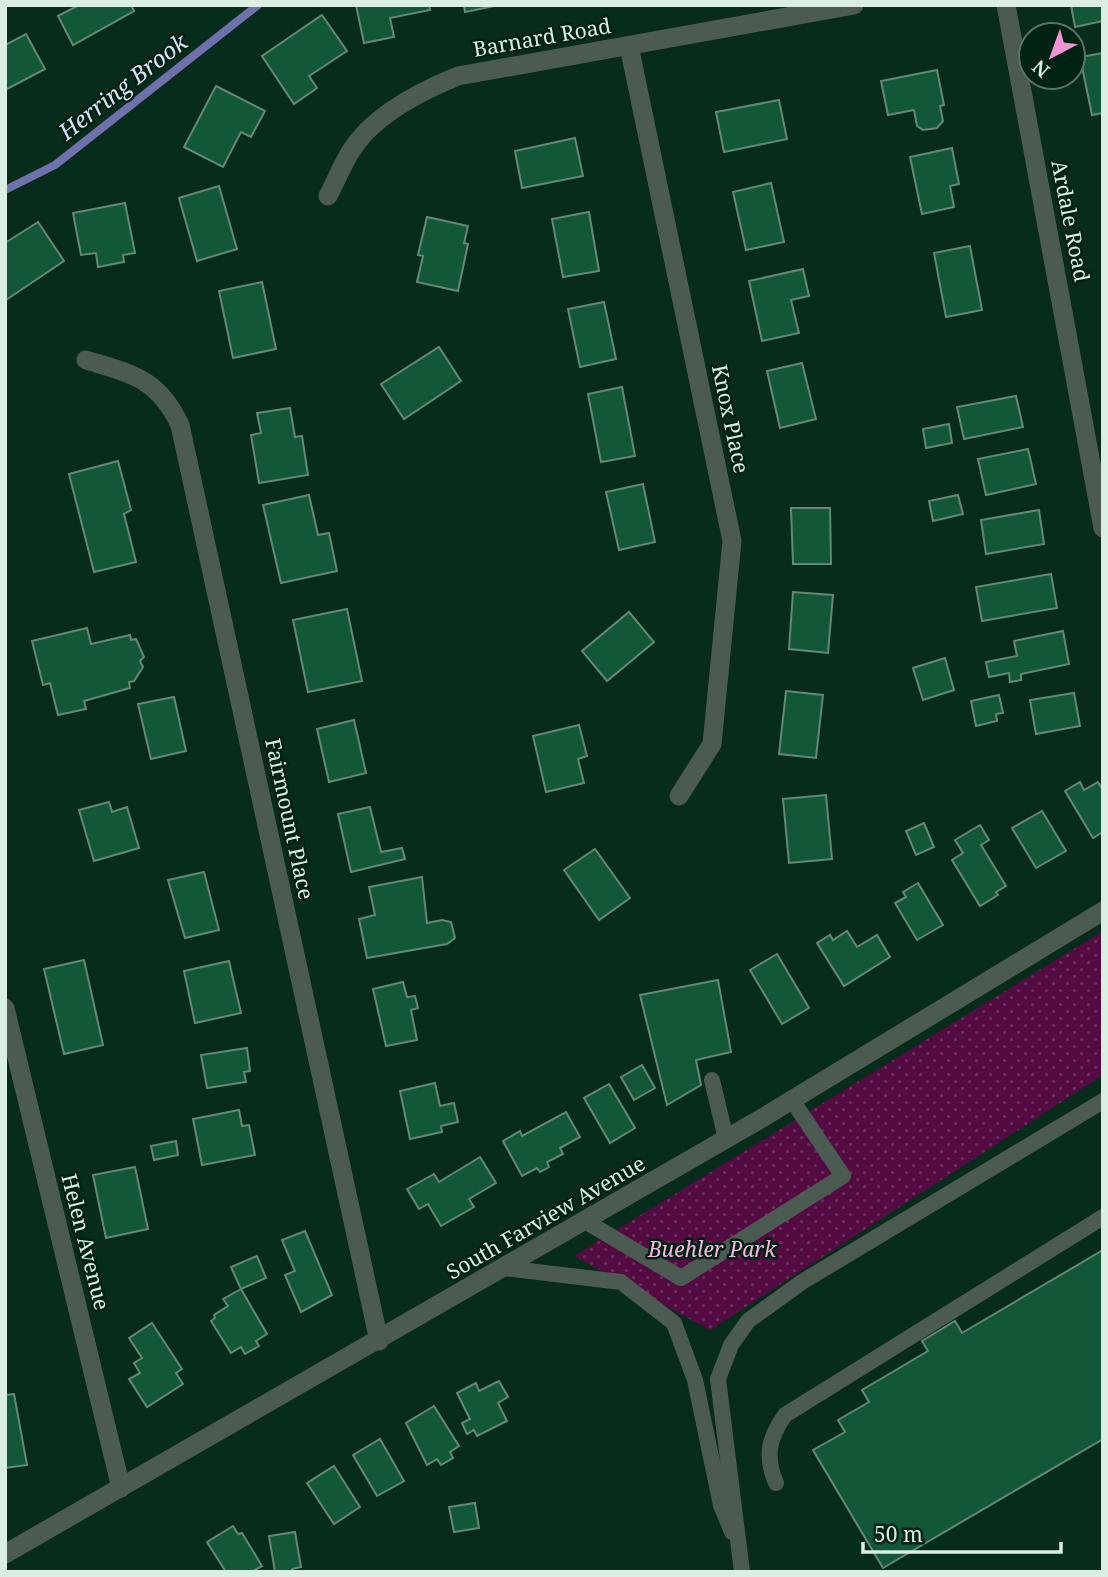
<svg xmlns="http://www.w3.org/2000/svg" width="1108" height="1577" font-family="'Noto Serif',serif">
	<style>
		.park { fill: url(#park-dots) }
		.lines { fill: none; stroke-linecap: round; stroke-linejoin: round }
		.stream { stroke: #6e71ab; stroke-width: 8 }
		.building { fill: #135739; stroke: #638874; stroke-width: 2 }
		.service { stroke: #4c5b52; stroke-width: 16 }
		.minor { stroke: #4c5b52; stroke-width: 19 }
		.tertiary { stroke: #4c5b52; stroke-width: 19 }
		.labels { text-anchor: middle; stroke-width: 5; stroke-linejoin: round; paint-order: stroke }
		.street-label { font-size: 21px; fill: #daeee2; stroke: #002212 }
		.park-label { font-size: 21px; font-style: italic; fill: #fbb4e3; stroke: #002212 }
		.water-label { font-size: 23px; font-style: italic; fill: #dee1fa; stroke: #002212 }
	</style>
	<defs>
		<pattern id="park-dots" width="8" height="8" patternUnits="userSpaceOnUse" patternTransform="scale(1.75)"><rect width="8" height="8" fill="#530b42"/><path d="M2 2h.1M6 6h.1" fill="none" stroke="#6b2f5d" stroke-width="1.8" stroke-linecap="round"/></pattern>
	</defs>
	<rect width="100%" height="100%" fill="#072c1b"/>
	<path class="park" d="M 1103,931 L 1103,1075 L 710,1330 L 574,1256 Z"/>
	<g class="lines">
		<path class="stream" d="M 5,190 L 55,165 L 258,5"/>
	</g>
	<g class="building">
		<path d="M 79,5 L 131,5 L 134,11 L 73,45 L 58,16 Z"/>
		<path d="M 356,5 L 429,5 L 430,10 L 390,18 L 394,37 L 364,43 Z"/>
		<path d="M 464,5 L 499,5 L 465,12 Z"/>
		<path d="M 1071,5 L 1103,5 L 1103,21 L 1075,27 Z"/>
		<path d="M 322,15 L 347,51 L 309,76 L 317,88 L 294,104 L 262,56 Z"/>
		<path d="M 26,34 L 45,69 L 5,90 L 5,45 Z"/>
		<path d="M 1103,53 L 1103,113 L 1092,115 L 1080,57 Z"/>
		<path d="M 937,70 L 944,105 L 940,106 L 943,121 L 937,128 L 923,130 L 917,126 L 914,110 L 888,115 L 881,81 Z"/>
		<path d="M 216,86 L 265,111 L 251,137 L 241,132 L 223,167 L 184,147 Z"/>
		<path d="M 779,100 L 787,139 L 724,152 L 716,112 Z"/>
		<path d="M 575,138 L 583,176 L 522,188 L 515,151 Z"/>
		<path d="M 952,148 L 959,184 L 950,186 L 954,207 L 922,214 L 910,157 Z"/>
		<path d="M 771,183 L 784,242 L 746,250 L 733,192 Z"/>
		<path d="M 219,186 L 237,249 L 197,261 L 179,198 Z"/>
		<path d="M 125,203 L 135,253 L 123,255 L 124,262 L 98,267 L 96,253 L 81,255 L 73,213 Z"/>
		<path d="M 589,212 L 599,271 L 563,277 L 552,219 Z"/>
		<path d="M 427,217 L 468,226 L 464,243 L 468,244 L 458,291 L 417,282 L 423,256 L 418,255 Z"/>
		<path d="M 38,222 L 64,261 L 6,300 L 5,243 Z"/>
		<path d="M 970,246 L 982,310 L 946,317 L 934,253 Z"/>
		<path d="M 803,269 L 809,296 L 791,300 L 799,333 L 762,341 L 749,281 Z"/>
		<path d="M 262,282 L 276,349 L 233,358 L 219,291 Z"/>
		<path d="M 604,302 L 616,359 L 580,367 L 568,309 Z"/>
		<path d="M 439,347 L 461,381 L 404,419 L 381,384 Z"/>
		<path d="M 802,363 L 816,419 L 780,428 L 767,371 Z"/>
		<path d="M 622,387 L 635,456 L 601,462 L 588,394 Z"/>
		<path d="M 1016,396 L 1023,427 L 964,439 L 957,407 Z"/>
		<path d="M 290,408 L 295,437 L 302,436 L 308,475 L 259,483 L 251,435 L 261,433 L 257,413 Z"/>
		<path d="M 949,424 L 952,443 L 926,448 L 923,429 Z"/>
		<path d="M 1028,449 L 1036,484 L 986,495 L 978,459 Z"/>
		<path d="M 118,461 L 131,510 L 124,514 L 136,562 L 94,572 L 69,474 Z"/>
		<path d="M 643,484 L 655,542 L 619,550 L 606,492 Z"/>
		<path d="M 309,495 L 318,535 L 329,533 L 337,571 L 281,583 L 263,505 Z"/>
		<path d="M 958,495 L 963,514 L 933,521 L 929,501 Z"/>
		<path d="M 791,508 L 830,508 L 831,564 L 793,564 Z"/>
		<path d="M 1039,510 L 1044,544 L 986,554 L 981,520 Z"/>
		<path d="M 1051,574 L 1057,608 L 982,621 L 976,587 Z"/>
		<path d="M 793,592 L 833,595 L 828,653 L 789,649 Z"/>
		<path d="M 347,609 L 362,681 L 308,692 L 293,620 Z"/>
		<path d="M 629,612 L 654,642 L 607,681 L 582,651 Z"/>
		<path d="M 87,628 L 91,644 L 130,635 L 131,640 L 136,639 L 144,657 L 140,661 L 143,667 L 134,681 L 129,682 L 130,688 L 84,701 L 86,709 L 58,715 L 50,683 L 43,685 L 32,641 Z"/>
		<path d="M 1063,631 L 1069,664 L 1021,674 L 1021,680 L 1010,682 L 1009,673 L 989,677 L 986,662 L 1017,656 L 1014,641 Z"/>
		<path d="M 945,658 L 954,690 L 923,700 L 913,668 Z"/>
		<path d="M 786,691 L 823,695 L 816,758 L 779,754 Z"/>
		<path d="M 1074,693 L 1080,726 L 1036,734 L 1030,700 Z"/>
		<path d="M 999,695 L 1003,713 L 996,714 L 997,721 L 976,726 L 971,701 Z"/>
		<path d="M 174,697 L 186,751 L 151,759 L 138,704 Z"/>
		<path d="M 354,720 L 366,773 L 329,782 L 317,729 Z"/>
		<path d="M 579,725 L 587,756 L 578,759 L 584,783 L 546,792 L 533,736 Z"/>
		<path d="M 1080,782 L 1084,790 L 1098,782 L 1103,790 L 1103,832 L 1093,838 L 1065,791 Z"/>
		<path d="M 826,795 L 832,859 L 789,863 L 783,799 Z"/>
		<path d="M 109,802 L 112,812 L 127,807 L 139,848 L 94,861 L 79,810 Z"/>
		<path d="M 370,807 L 381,852 L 402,848 L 405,859 L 351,872 L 338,814 Z"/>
		<path d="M 1042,811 L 1066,851 L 1036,868 L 1012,828 Z"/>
		<path d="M 924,823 L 934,847 L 916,855 L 906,831 Z"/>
		<path d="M 980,825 L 989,840 L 981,845 L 1006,886 L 996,892 L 998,895 L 980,906 L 952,860 L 963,853 L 955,840 Z"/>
		<path d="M 595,849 L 630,898 L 599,920 L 564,870 Z"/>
		<path d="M 204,872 L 219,930 L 185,938 L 168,880 Z"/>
		<path d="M 422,877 L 427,923 L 442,920 L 451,922 L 455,938 L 447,944 L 367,958 L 359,919 L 375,915 L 369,887 Z"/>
		<path d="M 918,883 L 943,925 L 917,940 L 895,903 L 906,897 L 903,892 Z"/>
		<path d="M 847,931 L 857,947 L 877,935 L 890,957 L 844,986 L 817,943 L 830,935 L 833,940 Z"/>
		<path d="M 777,954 L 809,1008 L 782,1024 L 750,970 Z"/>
		<path d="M 84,960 L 103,1045 L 64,1054 L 44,969 Z"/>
		<path d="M 229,961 L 241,1013 L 195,1023 L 184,971 Z"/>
		<path d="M 718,980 L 731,1052 L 696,1060 L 701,1085 L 667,1105 L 640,995 Z"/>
		<path d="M 403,982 L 407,997 L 415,996 L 418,1008 L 411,1010 L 417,1040 L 386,1046 L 373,989 Z"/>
		<path d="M 247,1048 L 250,1071 L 244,1072 L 246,1082 L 207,1088 L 201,1055 Z"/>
		<path d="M 642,1065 L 655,1088 L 634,1100 L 621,1077 Z"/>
		<path d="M 435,1083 L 440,1106 L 454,1103 L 458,1122 L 441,1126 L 442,1132 L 410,1139 L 400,1091 Z"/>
		<path d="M 609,1084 L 635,1128 L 610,1143 L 584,1098 Z"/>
		<path d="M 239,1110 L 242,1126 L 249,1125 L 255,1155 L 202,1165 L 193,1119 Z"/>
		<path d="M 566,1112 L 580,1137 L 560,1148 L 563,1154 L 547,1162 L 549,1167 L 540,1172 L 537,1168 L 522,1176 L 503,1141 L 520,1131 L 522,1136 Z"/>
		<path d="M 176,1141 L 178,1155 L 154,1160 L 151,1146 Z"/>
		<path d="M 480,1157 L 496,1183 L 469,1199 L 474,1207 L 441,1226 L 428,1204 L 419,1209 L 407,1189 L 434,1174 L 439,1182 Z"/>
		<path d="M 135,1167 L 148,1229 L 106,1238 L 93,1175 Z"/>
		<path d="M 305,1231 L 332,1295 L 301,1312 L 285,1275 L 295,1271 L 282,1240 Z"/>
		<path d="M 1103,1250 L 1103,1439 L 883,1568 L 813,1450 L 845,1432 L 838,1420 L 869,1402 L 862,1390 L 928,1351 L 922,1341 L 955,1321 L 962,1333 Z"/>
		<path d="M 257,1256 L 266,1278 L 241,1289 L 231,1267 Z"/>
		<path d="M 241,1289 L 267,1334 L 256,1341 L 259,1346 L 245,1354 L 241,1347 L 231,1353 L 211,1321 L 215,1318 L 214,1315 L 228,1306 L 223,1299 Z"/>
		<path d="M 152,1323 L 182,1369 L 176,1373 L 183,1384 L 147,1407 L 129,1379 L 140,1373 L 134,1363 L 142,1358 L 129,1338 Z"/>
		<path d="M 499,1381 L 508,1397 L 498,1403 L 507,1421 L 477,1436 L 474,1430 L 467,1434 L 462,1423 L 470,1419 L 457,1393 L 476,1383 L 479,1391 Z"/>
		<path d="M 14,1394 L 27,1465 L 5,1468 L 5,1395 Z"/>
		<path d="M 434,1406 L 459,1446 L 450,1452 L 453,1458 L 441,1465 L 437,1459 L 427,1465 L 406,1423 Z"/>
		<path d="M 380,1439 L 404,1481 L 377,1496 L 353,1455 Z"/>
		<path d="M 334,1466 L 360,1507 L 334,1524 L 307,1483 Z"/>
		<path d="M 475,1503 L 479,1528 L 454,1532 L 449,1507 Z"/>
		<path d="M 233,1526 L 238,1534 L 242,1533 L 262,1566 L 251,1572 L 226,1572 L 207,1542 Z"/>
		<path d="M 295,1532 L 301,1567 L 292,1569 L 292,1572 L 275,1572 L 269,1536 Z"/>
	</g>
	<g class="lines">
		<g class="service">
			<path d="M 712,1080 L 726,1139"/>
			<path d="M 585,1221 L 681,1278 L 843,1176 L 792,1100"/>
			<path d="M 504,1268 L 621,1282 L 674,1323 L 695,1380 L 721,1505 L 732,1532"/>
			<path d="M 776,1483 C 765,1457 768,1439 785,1415 L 1103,1217"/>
			<path d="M 742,1572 L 718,1379 L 731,1345 L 748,1321 L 802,1282 L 1103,1101"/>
		</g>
		<g class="minor">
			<path d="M 1006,5 L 1103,528"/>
			<path d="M 629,46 L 732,541 L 712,744 L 679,796"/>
			<path d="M 328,196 C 336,181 342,165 351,151 C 373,115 421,91 458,76 L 854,5"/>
			<path d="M 86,360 C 132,374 158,378 180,425 L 379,1341"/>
			<path d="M 5,1008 L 121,1488"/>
		</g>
		<path class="tertiary" d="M 5,1554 L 764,1117 L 1103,911"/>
	</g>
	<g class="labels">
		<g class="street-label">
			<text transform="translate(542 38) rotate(-10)" y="7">Barnard Road</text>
			<text transform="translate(1070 221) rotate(79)" y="7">Ardale Road</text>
			<text transform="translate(730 419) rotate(78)" y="7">Knox Place</text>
			<text transform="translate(289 819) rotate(78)" y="7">Fairmount Place</text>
			<text transform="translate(546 1218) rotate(-30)" y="7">South Farview Avenue</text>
			<text transform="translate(85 1242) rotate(76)" y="7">Helen Avenue</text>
		</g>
		<g class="park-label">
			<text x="712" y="1257">Buehler Park</text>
		</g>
		<g class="water-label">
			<text transform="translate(123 87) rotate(-38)" y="8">Herring Brook</text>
		</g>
	</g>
	<rect width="1108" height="1577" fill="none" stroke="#daeee2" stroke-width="14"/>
	<g transform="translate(1052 56) rotate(221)"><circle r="33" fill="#002212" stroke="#577465" stroke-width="2"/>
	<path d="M0-5L12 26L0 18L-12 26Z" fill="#f391d5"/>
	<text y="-10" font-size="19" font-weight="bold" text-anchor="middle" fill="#daeee2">N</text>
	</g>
	<path d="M863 1542v10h198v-10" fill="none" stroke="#daeee2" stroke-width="3.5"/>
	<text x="874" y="1542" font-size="21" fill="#daeee2" stroke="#002212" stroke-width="5" paint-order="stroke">50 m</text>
</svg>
